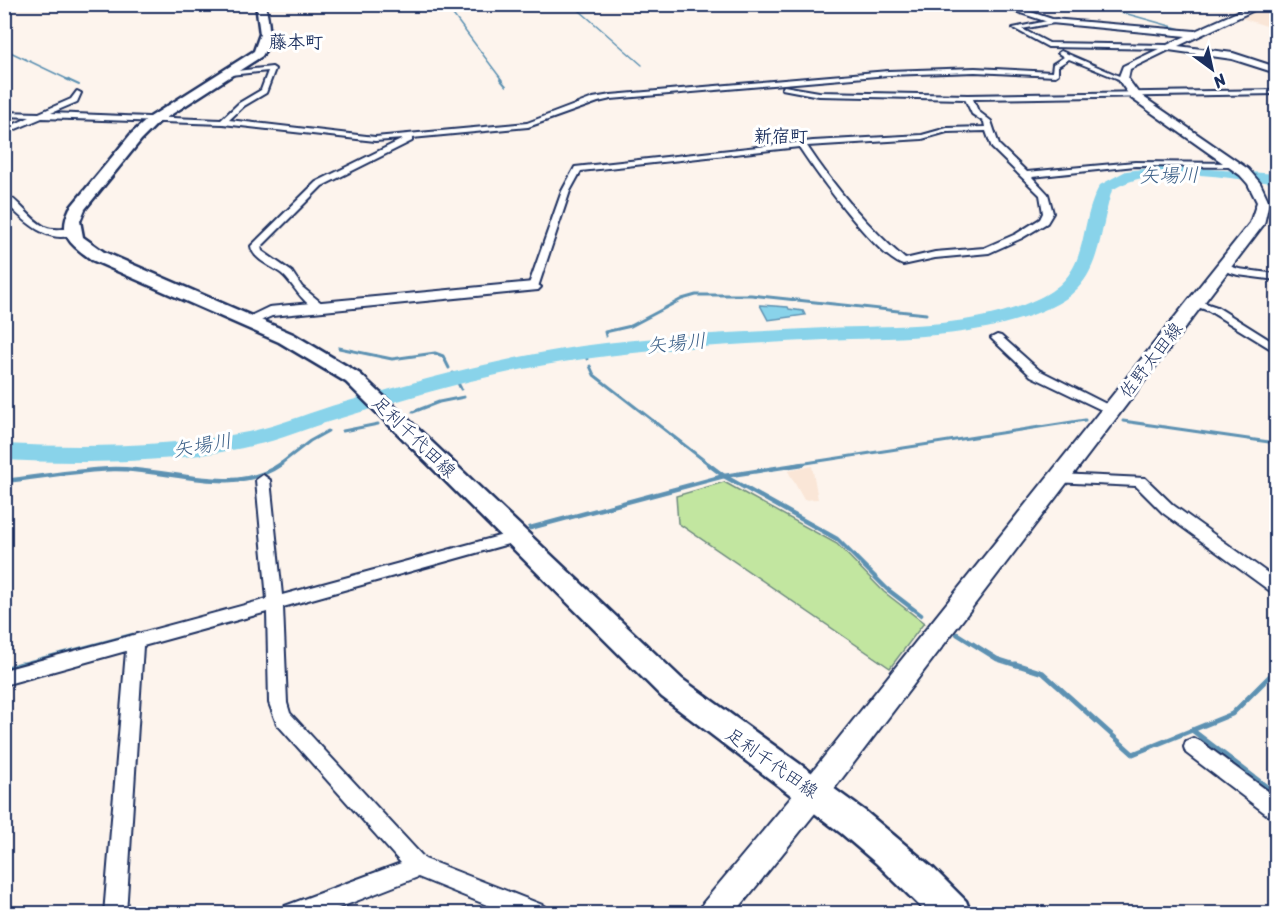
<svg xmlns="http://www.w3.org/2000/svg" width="1281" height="918" font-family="Sriracha,'Klee One',sans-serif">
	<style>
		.built { fill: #fae6d7 }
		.green { fill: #c2e6a0; stroke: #6e8a7f; stroke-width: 1.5 }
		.water { fill: #89d3ea; stroke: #5d91b2; stroke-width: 1.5 }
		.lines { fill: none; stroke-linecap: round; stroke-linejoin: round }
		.stream-far4 { stroke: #5d91b2; stroke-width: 1.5 }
		.stream-far3 { stroke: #5d91b2; stroke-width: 2 }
		.stream-far2 { stroke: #5d91b2; stroke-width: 3 }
		.stream-far1 { stroke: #5d91b2; stroke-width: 4.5 }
		.stream { stroke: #5d91b2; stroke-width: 5 }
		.river { fill: #89d3ea; fill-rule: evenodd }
		.street-casing { stroke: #1b2f5e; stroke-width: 4 }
		.secondary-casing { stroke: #1b2f5e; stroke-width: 4 }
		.primary-casing { stroke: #1b2f5e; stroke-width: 5 }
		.street { fill: #fff; fill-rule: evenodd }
		.secondary { fill: #fff; fill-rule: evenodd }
		.primary { fill: #fff; fill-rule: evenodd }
		.labels { text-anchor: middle; stroke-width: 6; stroke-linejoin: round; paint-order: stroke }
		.far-quarter-label { font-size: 18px; font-weight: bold; fill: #1b2f5e; stroke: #fff }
		.street-label { font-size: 18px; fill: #1b2f5e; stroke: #fff }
		.water-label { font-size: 20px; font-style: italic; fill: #3c6088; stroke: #fff }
	</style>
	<rect width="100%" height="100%" fill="#fdf4ed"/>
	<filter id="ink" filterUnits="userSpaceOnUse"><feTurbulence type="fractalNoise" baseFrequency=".0167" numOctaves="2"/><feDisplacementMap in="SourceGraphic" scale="12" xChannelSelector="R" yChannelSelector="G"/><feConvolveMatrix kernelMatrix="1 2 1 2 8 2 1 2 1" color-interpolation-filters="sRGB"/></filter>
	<g filter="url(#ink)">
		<g class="built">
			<path d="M 1270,5 L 1276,5 L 1276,29 L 1241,18 Z"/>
			<path d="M 812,466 L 818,499 L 804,500 L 788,471 Z"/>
		</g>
		<path class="green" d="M 724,482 L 837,544 L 884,592 L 924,623 L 890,668 L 678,523 L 676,496 Z"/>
		<path class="water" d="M 760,305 L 788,307 L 789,309 L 803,311 L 805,315 L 768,320 Z"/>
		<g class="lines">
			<g class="stream-far4">
				<path d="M 445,4 L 502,80"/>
				<path d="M 507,4 L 510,7"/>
				<path d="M 572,4 L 642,65"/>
				<path d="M 1092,4 L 1188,31"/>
				<path d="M 4,49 L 69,80"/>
			</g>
			<g class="stream-far3">
				<path d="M 66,79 L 79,85"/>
				<path d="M 500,79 L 506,86"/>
			</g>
			<g class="stream-far2">
				<path d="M 606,336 L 605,332 L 631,326 L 682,299 L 696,295 L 751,295 L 926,314"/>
				<path d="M 609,345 L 611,350"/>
				<path d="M 339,348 L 392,359 L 435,353 L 443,356 L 449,368"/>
				<path d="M 585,352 L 587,359"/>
				<path d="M 590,366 L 594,375 L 710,465"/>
				<path d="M 453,373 L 461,389"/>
				<path d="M 413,412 L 439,402 L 464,397"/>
				<path d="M 1123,421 L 1276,443"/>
				<path d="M 343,431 L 378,424"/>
				<path d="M 279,465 L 310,441 L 328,431"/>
				<path d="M 793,465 L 1085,420"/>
			</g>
			<g class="stream-far1">
				<path d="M 708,464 L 724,476 L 837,539 L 887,589 L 921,615"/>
				<path d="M 4,481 C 41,477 77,470 114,469 C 169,468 233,498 281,464"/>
				<path d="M 530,528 L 724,476 L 803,464"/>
				<path d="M 957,634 L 997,659 L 1019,666"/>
				<path d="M 16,666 L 133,635"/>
			</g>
			<g class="stream">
				<path d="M 1015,664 L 1043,673 L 1133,754 L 1232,714 L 1276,670"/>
				<path d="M 4,669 L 22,664"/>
				<path d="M 1192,730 L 1276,794"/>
			</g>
			<path class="river" d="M 1170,166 L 1276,174 L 1276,183 C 1223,180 1161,161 1112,190 C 1097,238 1103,283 1051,307 C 982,340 899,337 825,340 C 744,344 664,348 584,359 C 500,370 419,394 338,419 C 309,427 281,440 251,446 C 179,463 79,464 4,460 L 4,444 C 82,448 172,447 248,432 C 281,425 313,411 345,402 C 423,379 502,358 582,346 C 663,335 745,332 826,328 C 895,325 973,329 1037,299 C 1094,273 1075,229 1100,185 L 1126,171 Z"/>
			<defs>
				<g id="street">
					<path d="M 1057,19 L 1059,22 L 1022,29 L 1049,43 L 1166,45 L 1169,47 L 1166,49 L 1048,47 L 1013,28 Z"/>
					<path d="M 1061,51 L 1126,79 L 1121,80 L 1069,59 L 1058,66 L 1058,74 L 1055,76 L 975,72 L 888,75 L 611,99 L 598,102 L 528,127 L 412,138 L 412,141 L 322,186 L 261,247 L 262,251 L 292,272 L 302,287 L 324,305 L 324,309 L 320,310 C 301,304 295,285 282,274 C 272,266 253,260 251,246 L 316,182 L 403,139 L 375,141 L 223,124 L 42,118 L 4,134 L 4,129 L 30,117 L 4,116 L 4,112 L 39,113 L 71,99 L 77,91 L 81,93 L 77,102 L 51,113 L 221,120 L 239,103 L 261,90 L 268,71 L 230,75 L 228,72 L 272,67 L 275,69 L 266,93 L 244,106 L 229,120 L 375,137 L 527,123 L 593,98 L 611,95 L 888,71 L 975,68 L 1052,72 L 1053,64 L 1064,57 L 1058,53 Z"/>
					<path d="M 784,86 L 819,92 L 968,95 L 1276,90 L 1276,94 L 973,99 L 978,111 L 991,121 L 999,145 L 1027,172 L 1135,162 L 1236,163 L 1240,165 L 1236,167 L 1135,166 L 1032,177 L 1048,194 L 1053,213 L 1047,223 L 1022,238 L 989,253 L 935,258 L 903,265 C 875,255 817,174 799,147 L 581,171 L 570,191 L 538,287 L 533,290 L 529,289 L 528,287 L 562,191 L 575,167 L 813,141 L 922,135 L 947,128 L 985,127 L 984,122 L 972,114 L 965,99 L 819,96 L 782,89 ZM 986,131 L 992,148 L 1040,195 L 1043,213 L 1040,219 L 1016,234 L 984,248 L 935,252 L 905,259 C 867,226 835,188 807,146 L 922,139 L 947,132 Z"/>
					<path d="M 4,193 C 20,201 29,219 45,227 C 55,232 69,226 77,232 C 51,249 21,218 4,201 Z"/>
					<path d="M 1222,264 L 1239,269 L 1276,274 L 1276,280 L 1238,275 L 1218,269 L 1217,267 Z"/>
					<path d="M 1196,300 L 1217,307 L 1276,344 L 1276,352 L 1209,311 L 1192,305 L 1191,303 Z"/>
					<path d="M 997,335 L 1001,336 L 1039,370 L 1118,410 L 1116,413 L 1108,413 L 1031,376 L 993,340 L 991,338 Z"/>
					<path d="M 1059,474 L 1145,478 L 1173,505 L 1276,579 L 1276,593 L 1270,591 L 1163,513 L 1136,486 L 1054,482 L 1052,479 L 1054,476 Z"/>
					<path d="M 263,475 L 270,480 L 282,595 L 514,532 L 519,533 L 521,537 L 519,541 L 283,607 L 287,703 L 290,713 L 425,859 L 545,906 L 548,914 L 509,914 L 418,877 L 323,914 L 282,914 L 285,906 L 401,863 L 277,724 L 269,703 L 267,612 L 143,646 L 126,914 L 104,914 L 126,651 L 4,685 L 4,670 L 267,599 L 256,480 Z"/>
					<path d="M 1193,738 L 1200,741 L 1276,797 L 1276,818 L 1269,816 L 1186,753 L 1184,747 L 1186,741 Z"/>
				</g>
				<g id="secondary">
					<path d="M 993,4 L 1007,4 L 1052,19 L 1195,31 L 1255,4 L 1267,4 L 1178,46 L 1233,53 L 1276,67 L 1276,73 L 1232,59 L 1169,50 L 1130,69 L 1128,79 L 1139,94 L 1248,169 L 1260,183 L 1269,202 L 1264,224 L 824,802 L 734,914 L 699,914 L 703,903 L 804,782 L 1250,223 L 1257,202 L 1248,184 L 1240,175 L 1131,98 L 1118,79 L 1123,66 L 1186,36 L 1051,23 Z"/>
					<path d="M 533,282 L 541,287 L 538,290 L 272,316 L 248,326 L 240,321 L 269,307 Z"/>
				</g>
				<path id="primary" d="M 256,4 L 265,4 C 269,23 273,39 262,56 L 158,123 L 141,140 L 85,209 L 80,221 L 83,237 L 104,252 L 293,334 L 360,374 L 682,679 L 865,811 L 934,869 L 966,901 L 971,914 L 928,914 L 876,863 L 842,834 L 662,697 L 346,382 L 279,342 L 92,260 C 71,244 57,236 70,208 L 131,134 L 150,117 L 254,51 L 260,34 Z"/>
			</defs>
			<use href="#street" class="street-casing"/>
			<use href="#secondary" class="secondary-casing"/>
			<use href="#primary" class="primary-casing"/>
			<use href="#street" class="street"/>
			<use href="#secondary" class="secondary"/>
			<use href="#primary" class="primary"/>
		</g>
	</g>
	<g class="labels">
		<g class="far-quarter-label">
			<text x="296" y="48">藤本町</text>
			<text x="781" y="142">新宿町</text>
		</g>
		<g class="street-label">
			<text transform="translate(1151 360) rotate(-52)" y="6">佐野太田線</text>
			<text transform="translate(414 437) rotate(44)" y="6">足利千代田線</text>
			<text transform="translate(772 763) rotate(35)" y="6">足利千代田線</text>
		</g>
		<g class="water-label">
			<text transform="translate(1169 175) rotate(-1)" y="7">矢場川</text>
			<text transform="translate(676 343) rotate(-6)" y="7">矢場川</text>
			<text transform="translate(202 445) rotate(-10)" y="7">矢場川</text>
		</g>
	</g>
	<rect width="1281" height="918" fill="none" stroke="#fff" stroke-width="24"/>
	<rect x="12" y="12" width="1257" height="894" fill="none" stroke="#1b2f5e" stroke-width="2" filter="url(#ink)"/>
	<g transform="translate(1212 69) rotate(147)" stroke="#ffffff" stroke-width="4.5" paint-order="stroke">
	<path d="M0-4.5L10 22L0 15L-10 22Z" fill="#1b2f5e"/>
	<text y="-9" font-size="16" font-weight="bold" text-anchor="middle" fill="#1b2f5e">N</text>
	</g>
</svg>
